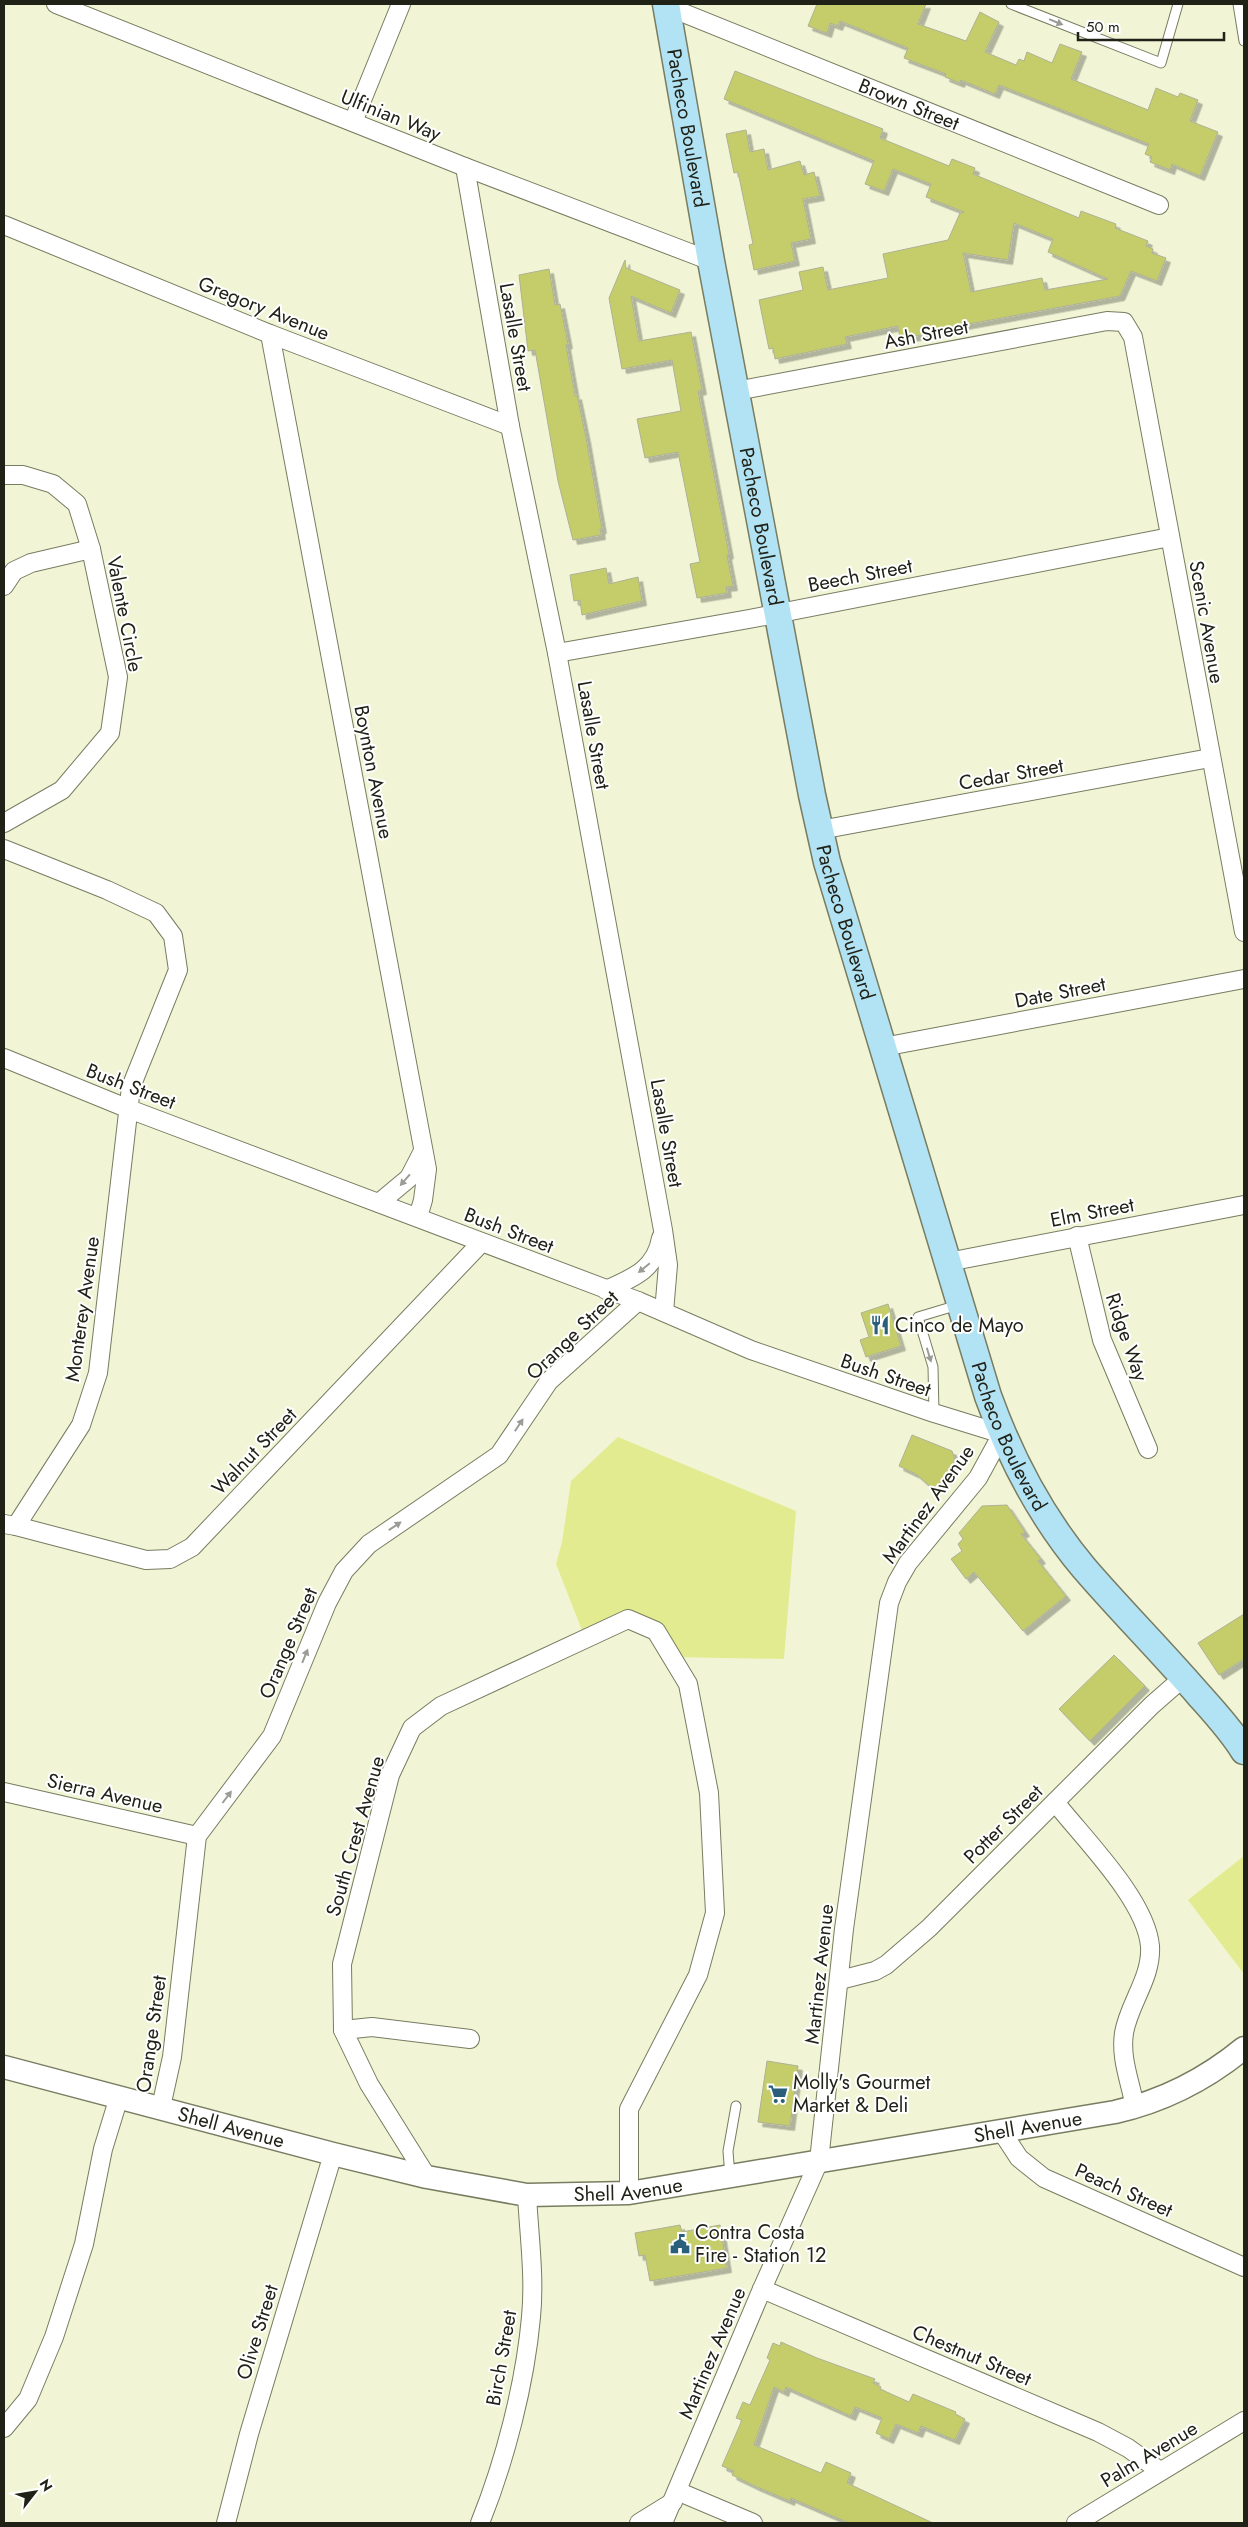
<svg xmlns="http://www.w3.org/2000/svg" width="1248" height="2527" font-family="Jost,sans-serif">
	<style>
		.green { fill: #e2eb90 }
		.building { fill: #c5cd6b; stroke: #aeb194; fill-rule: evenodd; filter: url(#shadow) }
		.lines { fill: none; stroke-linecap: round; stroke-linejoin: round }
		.service-casing { stroke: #787c60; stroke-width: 11 }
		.minor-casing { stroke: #787c60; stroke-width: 20 }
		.tertiary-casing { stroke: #787c60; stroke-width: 25 }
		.secondary-casing { stroke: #787c60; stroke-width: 29 }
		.service { stroke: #fff; stroke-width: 9 }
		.minor { stroke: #fff; stroke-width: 18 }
		.tertiary { stroke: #fff; stroke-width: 22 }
		.secondary { stroke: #b2e3f5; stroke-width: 26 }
		.oneway { fill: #9b9c97 }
		.labels { text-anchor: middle; stroke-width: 4; stroke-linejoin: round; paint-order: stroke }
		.street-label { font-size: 20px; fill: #212217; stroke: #fff }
		.poi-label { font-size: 20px; fill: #212217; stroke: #fff; text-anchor: start }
	</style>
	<defs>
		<filter id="shadow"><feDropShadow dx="4.5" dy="4.5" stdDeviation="0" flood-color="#0004"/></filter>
	</defs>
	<rect width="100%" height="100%" fill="#f1f5d6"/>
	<g class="green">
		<path d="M 618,1437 L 796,1511 L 784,1659 L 671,1657 L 656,1631 L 628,1619 L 585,1638 L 556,1564 L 562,1542 L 571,1481 Z"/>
		<path d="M 1244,1856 L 1244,1974 L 1188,1900 Z"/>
	</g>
	<g class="building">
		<path d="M 817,4 L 926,4 L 918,24 L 966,41 L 980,12 L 999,22 L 985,52 L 1016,65 L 1019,59 L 1024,61 L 1027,52 L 1052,63 L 1060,44 L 1082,52 L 1071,79 L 1148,110 L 1156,88 L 1178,97 L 1180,93 L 1198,100 L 1190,121 L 1218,132 L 1200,176 L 1172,164 L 1170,170 L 1150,162 L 1152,157 L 1145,154 L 1149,144 L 1093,122 L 999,85 L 995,94 L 961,80 L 960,83 L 945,77 L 946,74 L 904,58 L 908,48 L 840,21 L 838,26 L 830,23 L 827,33 L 808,26 Z"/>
		<path d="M 735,71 L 883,129 L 880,138 L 949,166 L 952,159 L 975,168 L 973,174 L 1079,218 L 1081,211 L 1116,224 L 1115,228 L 1148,241 L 1146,246 L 1153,249 L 1152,253 L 1166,258 L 1157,281 L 1131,271 L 1120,296 L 931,331 L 931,333 L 900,339 L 898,326 L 845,337 L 847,344 L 775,359 L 773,348 L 769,349 L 759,300 L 803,290 L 799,272 L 823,267 L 828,290 L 888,278 L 883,254 L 948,240 L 960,213 L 964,212 L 926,197 L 931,184 L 893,169 L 884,191 L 865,184 L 874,161 L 724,99 ZM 1014,223 L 1053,239 L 1048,252 L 1108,279 L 1045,290 L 1042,278 L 971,292 L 963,253 L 1008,260 Z"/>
		<path d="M 746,130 L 750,152 L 764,149 L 768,170 L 800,161 L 804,175 L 814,172 L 820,196 L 803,199 L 811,239 L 791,243 L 795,261 L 754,270 L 749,245 L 753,244 L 738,172 L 734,173 L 726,134 Z"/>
		<path d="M 625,260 L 626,268 L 680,290 L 671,313 L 631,296 L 639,341 L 691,332 L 702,390 L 698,391 L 729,554 L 727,555 L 733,586 L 726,587 L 727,593 L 697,598 L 690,564 L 700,562 L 678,452 L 645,458 L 637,419 L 681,411 L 672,360 L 622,369 L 609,298 Z"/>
		<path d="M 549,269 L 555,305 L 560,304 L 568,344 L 566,345 L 575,396 L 577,395 L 586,438 L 602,529 L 600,529 L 601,535 L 573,540 L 558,481 L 535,350 L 528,351 L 519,275 Z"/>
		<path d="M 606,568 L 609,584 L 638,577 L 642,601 L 582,615 L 580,600 L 574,601 L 570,575 Z"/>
		<path d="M 888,1304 L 901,1346 L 866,1357 L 860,1340 L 869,1337 L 861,1313 Z"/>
		<path d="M 912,1435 L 952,1451 L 955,1460 L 949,1475 L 934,1490 L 916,1474 L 899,1466 Z"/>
		<path d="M 1007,1505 L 1025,1532 L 1021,1534 L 1041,1559 L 1038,1561 L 1066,1596 L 1023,1631 L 974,1572 L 966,1579 L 951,1559 L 962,1551 L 958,1544 L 963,1539 L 959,1533 L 982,1506 Z"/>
		<path d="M 1244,1614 L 1244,1659 L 1219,1675 L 1198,1643 Z"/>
		<path d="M 1114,1655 L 1145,1686 L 1090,1741 L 1059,1709 Z"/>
		<path d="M 767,2061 L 798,2066 L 790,2126 L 758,2122 Z"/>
		<path d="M 680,2225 L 682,2232 L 720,2225 L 727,2268 L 650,2281 L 645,2255 L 639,2256 L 635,2233 Z"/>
		<path d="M 781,2342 L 817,2358 L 875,2379 L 873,2383 L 881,2387 L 880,2389 L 909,2402 L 913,2394 L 956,2412 L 955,2414 L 965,2419 L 955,2440 L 921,2426 L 918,2433 L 896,2424 L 889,2439 L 876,2433 L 882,2418 L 855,2407 L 851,2416 L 786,2387 L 784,2392 L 774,2387 L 754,2445 L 821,2473 L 826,2462 L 851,2473 L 847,2483 L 933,2523 L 849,2523 L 791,2498 L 790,2501 L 757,2487 L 732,2475 L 734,2471 L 722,2466 L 742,2420 L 736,2418 L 743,2402 L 750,2405 L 770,2360 L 767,2358 L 773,2343 L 780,2346 Z"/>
	</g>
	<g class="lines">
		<defs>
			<g id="service">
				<path d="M 1011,4 L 1161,63 L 1178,4"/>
				<path d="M 1238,4 L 1244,41"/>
				<path d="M 934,1413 L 933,1367 L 918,1317 L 958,1305"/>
				<path d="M 730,2177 L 728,2151 L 736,2106"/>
			</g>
			<g id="minor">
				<path d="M 56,4 L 465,167 L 711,261"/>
				<path id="s1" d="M 666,6 L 1159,205"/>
				<path d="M 353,122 L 401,4"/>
				<path d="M 465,167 L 510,426 L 557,653 L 663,1230 L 668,1265 L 664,1312"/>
				<path d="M 4,225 L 270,334 L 510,426"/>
				<path d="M 270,334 L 427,1169 L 423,1200 L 418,1217"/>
				<path d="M 736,391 L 1107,321 L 1124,322 L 1133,337 L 1244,932"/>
				<path d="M 4,475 L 23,475 L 53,484 L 77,504 L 91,549 L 118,677 L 110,733 L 62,790 L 4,823"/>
				<path d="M 4,586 L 14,571 L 31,563 L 91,549"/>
				<path d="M 557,653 L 749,619 L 1170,537"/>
				<path d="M 820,830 L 1210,758"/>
				<path d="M 4,849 L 107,890 L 156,913 L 173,936 L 178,970 L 131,1087 L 98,1373 L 81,1425 L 16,1526"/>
				<path d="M 883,1047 L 1244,979"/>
				<path d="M 4,1058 L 129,1109 L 638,1301 L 751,1350 L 934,1413 L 1002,1434 L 978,1478 L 908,1563 L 897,1582 L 889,1603 L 844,1929 L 819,2161 L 762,2289 L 663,2523"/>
				<path d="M 379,1203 L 409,1178 L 423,1151"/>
				<path d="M 1077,1236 L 1102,1340 L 1148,1449"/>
				<path d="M 948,1262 L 1244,1205"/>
				<path d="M 606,1290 C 633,1278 656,1269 661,1238"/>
				<path d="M 4,1524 L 16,1526 L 146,1560 L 170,1559 L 192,1547 L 481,1243"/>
				<path d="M 4,1792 L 197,1836"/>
				<path d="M 1055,1802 C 1084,1839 1146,1900 1150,1946 C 1152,1978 1129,2003 1124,2033 C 1120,2059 1131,2083 1135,2108"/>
				<path d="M 840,1980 L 875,1971 L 886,1965 L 929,1928 L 1152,1705 L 1184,1677"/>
				<path d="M 343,2030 L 372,2027 L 470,2039"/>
				<path d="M 161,2107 L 172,2057 L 197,1836 L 272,1736 L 327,1603 L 344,1571 L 369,1544 L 499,1455 L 549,1381 L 638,1301"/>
				<path d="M 1002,2132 L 1019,2158 L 1044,2178 L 1244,2267"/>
				<path d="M 427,2177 L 369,2084 L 343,2030 L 342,1964 L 390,1775 L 412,1728 L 441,1706 L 628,1619 L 656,1631 L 688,1684 L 709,1793 L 715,1913 L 698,1975 L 629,2109 L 629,2193"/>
				<path d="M 762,2289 L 1098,2432 L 1128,2448 L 1160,2471"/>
				<path d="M 4,2428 L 28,2399 L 54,2337 L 84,2244 L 103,2149 L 119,2097"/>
				<path d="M 677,2491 L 753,2523"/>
				<path d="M 226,2523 L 249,2434 L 333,2154"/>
				<path d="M 480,2523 C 505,2461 525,2384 531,2317 C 535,2277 529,2235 527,2195"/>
				<path d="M 639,2523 L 673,2502"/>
				<path d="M 1076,2523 L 1244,2421"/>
			</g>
			<g id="tertiary">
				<path id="s2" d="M 4,2067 L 333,2154 L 427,2177 L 527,2195 L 629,2193 L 1115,2112 C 1164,2101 1205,2080 1244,2048"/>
			</g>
			<g id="secondary">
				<path id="s3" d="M 666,4 L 711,261 L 812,795 L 827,862 L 988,1396 C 1010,1457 1042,1518 1084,1568 C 1121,1611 1162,1652 1199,1695 C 1215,1713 1231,1730 1244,1751"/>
			</g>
		</defs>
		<use href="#service" class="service-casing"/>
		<use href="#minor" class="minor-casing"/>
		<use href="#tertiary" class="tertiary-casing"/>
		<use href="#secondary" class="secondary-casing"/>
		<use href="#service" class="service"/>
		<use href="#minor" class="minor"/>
		<use href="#tertiary" class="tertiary"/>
		<use href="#secondary" class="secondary"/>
	</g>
	<defs><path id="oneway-solid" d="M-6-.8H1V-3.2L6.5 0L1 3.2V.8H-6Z" transform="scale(1.25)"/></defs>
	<g class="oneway">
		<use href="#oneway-solid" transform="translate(1056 22) rotate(22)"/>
		<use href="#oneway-solid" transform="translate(405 1180) rotate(131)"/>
		<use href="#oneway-solid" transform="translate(644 1268) rotate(141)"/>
		<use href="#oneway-solid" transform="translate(929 1355) rotate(73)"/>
		<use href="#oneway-solid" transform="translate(519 1425) rotate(-56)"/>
		<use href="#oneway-solid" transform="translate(395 1526) rotate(-34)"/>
		<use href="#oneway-solid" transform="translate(305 1656) rotate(-68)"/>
		<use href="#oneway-solid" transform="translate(227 1797) rotate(-53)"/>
	</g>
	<defs>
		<symbol id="restaurant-bare" viewBox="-9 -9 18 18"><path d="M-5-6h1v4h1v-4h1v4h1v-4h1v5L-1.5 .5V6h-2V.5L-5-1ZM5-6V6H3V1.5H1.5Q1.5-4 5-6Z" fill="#295f7a" stroke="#fff" stroke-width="2.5" paint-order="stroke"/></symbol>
		<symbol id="supermarket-bare" viewBox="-9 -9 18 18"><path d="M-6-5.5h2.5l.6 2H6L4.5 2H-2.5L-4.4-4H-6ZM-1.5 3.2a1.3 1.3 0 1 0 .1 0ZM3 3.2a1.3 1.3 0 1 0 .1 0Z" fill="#295f7a" stroke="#fff" stroke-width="2.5" paint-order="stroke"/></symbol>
		<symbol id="civic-bare" viewBox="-9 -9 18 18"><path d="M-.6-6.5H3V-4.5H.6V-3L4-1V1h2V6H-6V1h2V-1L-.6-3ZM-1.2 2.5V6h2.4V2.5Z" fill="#295f7a" stroke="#fff" stroke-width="2.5" paint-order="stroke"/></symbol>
	</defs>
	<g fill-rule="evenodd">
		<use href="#restaurant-bare" x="866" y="1311" width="28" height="28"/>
		<use href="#supermarket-bare" x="764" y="2080" width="28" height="28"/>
		<use href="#civic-bare" x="666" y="2230" width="28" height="28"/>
	</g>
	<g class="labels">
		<g class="street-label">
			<text dy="7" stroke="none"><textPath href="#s1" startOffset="262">Brown Street</textPath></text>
			<text transform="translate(391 115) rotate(22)" y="7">Ulfinian Way</text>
			<text dy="7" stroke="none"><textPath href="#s3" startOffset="126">Pacheco Boulevard</textPath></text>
			<text transform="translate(264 308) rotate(22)" y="7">Gregory Avenue</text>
			<text transform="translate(926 334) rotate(-11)" y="7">Ash Street</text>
			<text transform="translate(516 337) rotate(80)" y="7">Lasalle Street</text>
			<text dy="7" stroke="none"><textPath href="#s3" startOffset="531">Pacheco Boulevard</textPath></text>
			<text transform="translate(860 575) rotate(-11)" y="7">Beech Street</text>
			<text transform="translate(125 614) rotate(79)" y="7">Valente Circle</text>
			<text transform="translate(1207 622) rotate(80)" y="7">Scenic Avenue</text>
			<text transform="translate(594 735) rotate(80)" y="7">Lasalle Street</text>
			<text transform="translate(374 772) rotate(79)" y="7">Boynton Avenue</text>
			<text transform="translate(1011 774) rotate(-10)" y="7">Cedar Street</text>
			<text dy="7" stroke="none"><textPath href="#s3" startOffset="936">Pacheco Boulevard</textPath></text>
			<text transform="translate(1060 992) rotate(-11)" y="7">Date Street</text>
			<text transform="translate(131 1086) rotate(21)" y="7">Bush Street</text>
			<text transform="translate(667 1133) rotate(80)" y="7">Lasalle Street</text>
			<text transform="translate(1092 1212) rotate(-11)" y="7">Elm Street</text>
			<text transform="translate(509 1230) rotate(21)" y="7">Bush Street</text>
			<text transform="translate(82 1309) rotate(-82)" y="7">Monterey Avenue</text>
			<text transform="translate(572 1335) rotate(-44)" y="7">Orange Street</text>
			<text transform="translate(1127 1337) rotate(71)" y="7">Ridge Way</text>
			<text transform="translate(886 1375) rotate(19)" y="7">Bush Street</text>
			<text dy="7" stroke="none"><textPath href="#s3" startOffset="1476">Pacheco Boulevard</textPath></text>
			<text transform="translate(254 1451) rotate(-46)" y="7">Walnut Street</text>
			<text transform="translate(928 1504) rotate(-54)" y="7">Martinez Avenue</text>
			<text transform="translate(288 1643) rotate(-67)" y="7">Orange Street</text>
			<text transform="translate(105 1793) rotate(13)" y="7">Sierra Avenue</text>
			<text transform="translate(1003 1824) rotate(-45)" y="7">Potter Street</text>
			<text transform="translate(355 1836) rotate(-74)" y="7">South Crest Avenue</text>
			<text transform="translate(819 1974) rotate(-84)" y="7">Martinez Avenue</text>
			<text transform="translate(151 2034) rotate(-82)" y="7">Orange Street</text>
			<text dy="7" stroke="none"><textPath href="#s2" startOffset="235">Shell Avenue</textPath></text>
			<text dy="7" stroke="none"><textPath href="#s2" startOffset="1045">Shell Avenue</textPath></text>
			<text dy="7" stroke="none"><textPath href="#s2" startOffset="640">Shell Avenue</textPath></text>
			<text transform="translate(1124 2190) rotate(24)" y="7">Peach Street</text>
			<text transform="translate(257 2332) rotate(-73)" y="7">Olive Street</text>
			<text transform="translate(712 2353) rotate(-67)" y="7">Martinez Avenue</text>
			<text transform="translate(972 2355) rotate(23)" y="7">Chestnut Street</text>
			<text transform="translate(501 2358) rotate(-80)" y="7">Birch Street</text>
			<text transform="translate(1149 2454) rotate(-31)" y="7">Palm Avenue</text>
		</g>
		<g class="poi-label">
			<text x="895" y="1332">Cinco de Mayo</text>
			<text x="793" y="2089">Molly's Gourmet<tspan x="793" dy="23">Market &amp; Deli</tspan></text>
			<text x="695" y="2239">Contra Costa<tspan x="695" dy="23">Fire - Station 12</tspan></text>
		</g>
	</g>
	<rect width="1248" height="2527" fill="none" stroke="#212217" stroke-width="10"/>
	<g transform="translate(35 2492) rotate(59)" stroke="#ffffff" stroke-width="4" paint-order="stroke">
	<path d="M0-4L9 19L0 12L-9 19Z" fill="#212217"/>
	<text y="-8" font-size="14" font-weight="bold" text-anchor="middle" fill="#212217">N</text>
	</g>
	<path d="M1078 32v8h146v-8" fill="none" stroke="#212217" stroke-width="2.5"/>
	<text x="1086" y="32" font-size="15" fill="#212217" stroke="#ffffff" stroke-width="4" paint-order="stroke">50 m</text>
</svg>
